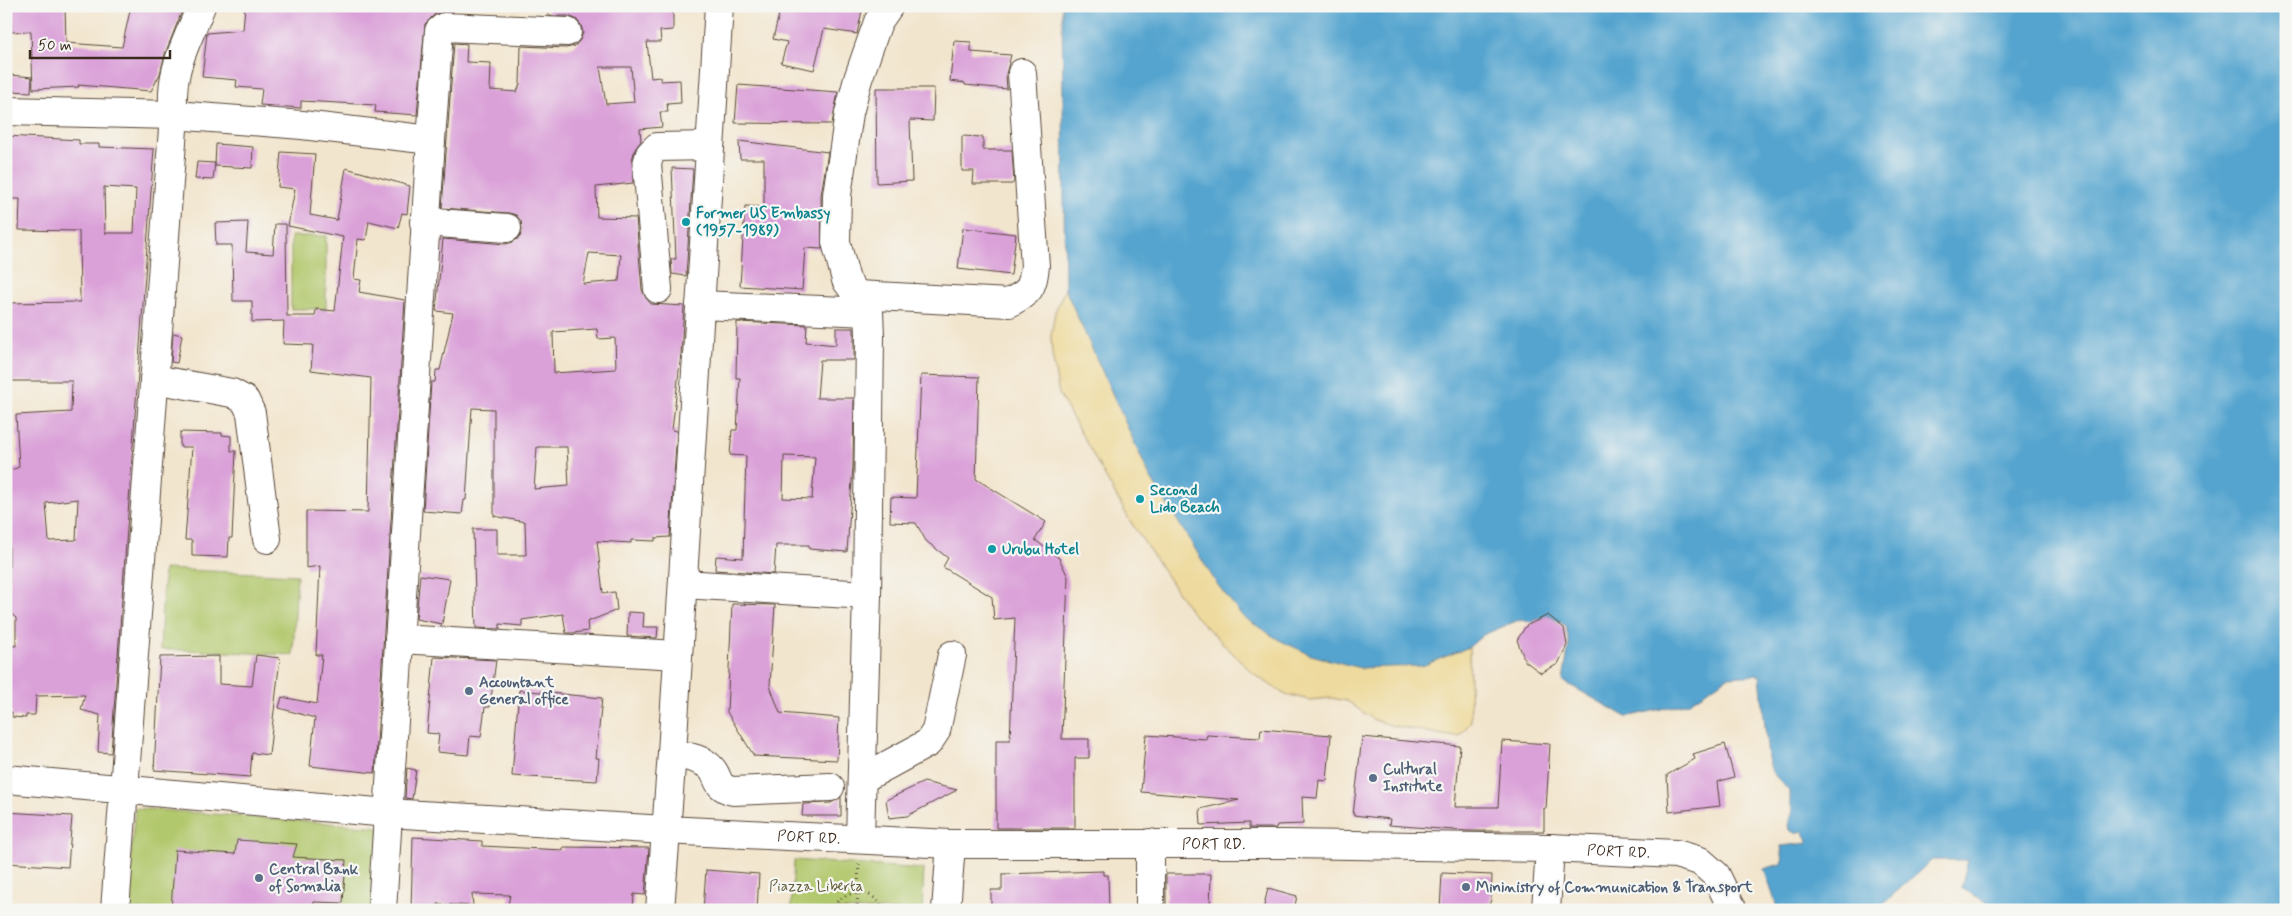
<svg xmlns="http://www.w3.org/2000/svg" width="2292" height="916" font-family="Mynerve,sans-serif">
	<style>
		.green { fill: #b2c86d; stroke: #767946 }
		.sand { fill: #eeda9e; stroke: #94825e }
		.water { fill: #55a4cf; stroke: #486776 }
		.building { fill: #daa0d8; fill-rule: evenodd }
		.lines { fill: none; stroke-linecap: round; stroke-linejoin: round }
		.minor-casing { stroke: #564638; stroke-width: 30 }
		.major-casing { stroke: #564638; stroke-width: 30 }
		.path { stroke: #564638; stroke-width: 3; stroke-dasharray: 1 4; stroke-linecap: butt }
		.minor { stroke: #fff; stroke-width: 28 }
		.major { stroke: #fff; stroke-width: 28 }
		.culture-dot { fill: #0f9aa8; stroke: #f6f6f2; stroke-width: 2 }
		.service-dot { fill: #5c6f8a; stroke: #f6f6f2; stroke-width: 2 }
		.labels { text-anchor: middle; stroke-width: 4.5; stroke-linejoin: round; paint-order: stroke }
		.culture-label { font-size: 15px; font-weight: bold; fill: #0d838f; stroke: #f6f6f2; text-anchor: start }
		.service-label { font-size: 15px; font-weight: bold; fill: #4e5e75; stroke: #f6f6f2; text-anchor: start }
		.street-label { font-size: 15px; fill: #3b2a1e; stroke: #f6f6f2 }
		.park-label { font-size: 15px; fill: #5f5936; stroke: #f6f6f2 }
	</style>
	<rect width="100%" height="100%" fill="#f6f6f2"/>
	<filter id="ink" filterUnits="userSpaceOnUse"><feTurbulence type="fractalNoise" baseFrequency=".02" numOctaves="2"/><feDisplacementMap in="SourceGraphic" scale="10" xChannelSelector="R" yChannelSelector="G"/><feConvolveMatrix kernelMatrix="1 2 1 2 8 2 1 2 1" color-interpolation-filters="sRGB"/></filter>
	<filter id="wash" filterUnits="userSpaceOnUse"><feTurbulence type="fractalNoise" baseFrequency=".0096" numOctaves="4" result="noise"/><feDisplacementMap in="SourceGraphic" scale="20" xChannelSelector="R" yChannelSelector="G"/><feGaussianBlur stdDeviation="1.12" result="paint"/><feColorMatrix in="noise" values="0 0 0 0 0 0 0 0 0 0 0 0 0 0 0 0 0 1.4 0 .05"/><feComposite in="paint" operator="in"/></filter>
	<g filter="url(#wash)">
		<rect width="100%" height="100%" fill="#f2e5cd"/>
		<g class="green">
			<rect x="291" y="236" width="35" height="73"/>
			<path d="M 164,569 L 297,575 L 293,655 L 160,649 Z"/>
			<path d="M 135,808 L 379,827 L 376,910 L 126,910 Z"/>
			<path d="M 794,860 L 924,869 L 922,910 L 791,910 Z"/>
		</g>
		<path class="sand" d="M 1065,289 L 1150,477 L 1422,666 L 1469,647 L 1471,721 L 1460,736 L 1449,736 L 1394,726 L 1374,720 L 1347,701 L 1331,698 L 1310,700 L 1284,694 L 1254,674 L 1191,612 L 1130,521 L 1059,394 L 1052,354 L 1051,336 L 1055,312 Z"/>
		<path class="water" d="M 1062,6 L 2286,6 L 2286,910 L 1995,910 L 1992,905 L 1961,888 L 1968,860 L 1932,860 L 1876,910 L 1775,910 L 1776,904 L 1764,869 L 1783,863 L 1781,846 L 1807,843 L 1808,840 L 1803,831 L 1795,833 L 1789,830 L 1788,825 L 1793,811 L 1790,803 L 1790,792 L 1772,772 L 1768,758 L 1760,675 L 1728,677 L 1688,703 L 1626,717 L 1563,681 L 1569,644 L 1566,626 L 1548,615 L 1531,622 L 1521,619 L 1483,635 L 1469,647 L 1422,666 L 1360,668 L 1311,655 L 1279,640 L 1243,617 L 1217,584 L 1150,477 L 1065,289 Z"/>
		<g id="blocks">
			<g class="building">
				<path d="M 10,6 L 65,6 L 66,43 L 122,47 L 131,6 L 184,6 L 165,54 L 160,74 L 151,91 L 78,85 L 79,87 L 33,89 L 31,31 L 11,32 Z"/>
				<path d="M 245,6 L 453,6 L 453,12 L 435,14 L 425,24 L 417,115 L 375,112 L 376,105 L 301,101 L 301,108 L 260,105 L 262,89 L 236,87 L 237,80 L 202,77 L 207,33 L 243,30 Z"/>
				<path d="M 548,6 L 673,6 L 673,30 L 660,31 L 661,42 L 647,42 L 651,78 L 660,77 L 661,81 L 680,80 L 681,103 L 667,104 L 668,112 L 660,112 L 662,127 L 640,129 L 641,141 L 635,149 L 632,160 L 633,183 L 596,187 L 597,217 L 636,218 L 642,290 L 646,298 L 651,304 L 684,306 L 681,354 L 672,430 L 677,431 L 670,537 L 655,538 L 655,541 L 631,540 L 631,543 L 597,541 L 603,593 L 615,592 L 617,610 L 587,622 L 588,631 L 573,633 L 566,633 L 563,614 L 522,620 L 522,626 L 500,624 L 500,629 L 476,628 L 473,529 L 497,529 L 497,555 L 526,555 L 525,522 L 494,516 L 494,409 L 472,408 L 466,500 L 464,500 L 462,514 L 423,511 L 431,382 L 435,382 L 436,370 L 440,370 L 453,313 L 436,311 L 443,239 L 506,244 L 513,242 L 520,237 L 522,230 L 521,221 L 516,215 L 509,213 L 442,208 L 454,43 L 467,44 L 466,62 L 491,63 L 490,90 L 517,92 L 520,84 L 521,46 L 566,48 L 575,46 L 580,40 L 583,33 L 581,25 L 576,19 L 568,16 L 548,16 ZM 600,67 L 631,67 L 634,102 L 606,104 ZM 589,253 L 621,255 L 619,281 L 583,284 ZM 597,329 L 598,339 L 615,338 L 616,369 L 554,373 L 553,332 ZM 537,447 L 567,447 L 569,486 L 534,489 Z"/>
				<path d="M 781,6 L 863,6 L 857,34 L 824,29 L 814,70 L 781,63 L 787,42 L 773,39 Z"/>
				<path d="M 954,41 L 971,42 L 971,52 L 1011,55 L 1006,74 L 1007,89 L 965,85 L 965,83 L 950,81 Z"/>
				<path d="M 11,75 L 32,77 L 31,92 L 9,91 Z"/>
				<path d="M 738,85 L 838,92 L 832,124 L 735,123 Z"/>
				<path d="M 876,88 L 934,88 L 933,121 L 910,120 L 912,181 L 877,183 Z"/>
				<path d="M 6,136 L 79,140 L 79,144 L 99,144 L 99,147 L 154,149 L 111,753 L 98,752 L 100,715 L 81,710 L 85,695 L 36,696 L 35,715 L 26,715 L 26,718 L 12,717 L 12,712 L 6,712 L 6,645 L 16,646 L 16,618 L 6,609 L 9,592 L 9,539 L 6,540 L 6,472 L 19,467 L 16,415 L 71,412 L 72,381 L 6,381 L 6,303 L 80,302 L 79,231 L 19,230 L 20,199 L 6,199 ZM 104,187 L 136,189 L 134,233 L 105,233 ZM 78,499 L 76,540 L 49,541 L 46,503 Z"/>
				<path d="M 962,136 L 983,137 L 983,150 L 1012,150 L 1014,182 L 1012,184 L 973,184 L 974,171 L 962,171 Z"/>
				<path d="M 739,141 L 828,152 L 821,195 L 822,249 L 805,248 L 802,290 L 740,286 L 745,206 L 764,207 L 764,159 L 740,159 Z"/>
				<path d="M 216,144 L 253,147 L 252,168 L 215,166 Z"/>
				<path d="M 281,152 L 315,154 L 310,215 L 337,220 L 346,168 L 410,186 L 407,214 L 402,213 L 398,228 L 369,221 L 366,240 L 358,239 L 354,279 L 361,280 L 359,292 L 405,300 L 375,773 L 310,766 L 315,718 L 279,708 L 282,697 L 317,704 L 322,655 L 316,655 L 320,566 L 306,568 L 306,511 L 368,512 L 371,378 L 311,370 L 313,345 L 283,344 L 284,321 L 252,322 L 252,301 L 233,301 L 232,245 L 216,245 L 215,223 L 248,222 L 246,252 L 273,254 L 275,224 L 286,224 L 287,316 L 315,316 L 316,309 L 335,311 L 343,237 L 288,226 L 295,189 L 278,187 Z"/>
				<path d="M 197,162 L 215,163 L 213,180 L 195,179 Z"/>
				<path d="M 672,168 L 693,169 L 686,276 L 672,274 L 671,259 L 676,259 Z"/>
				<path d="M 963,228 L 1016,234 L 1011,275 L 958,269 Z"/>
				<path d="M 737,322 L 807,325 L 806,342 L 836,345 L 836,328 L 854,328 L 854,360 L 820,360 L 817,398 L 854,398 L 853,466 L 847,552 L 809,549 L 809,545 L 776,545 L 774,574 L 715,570 L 716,556 L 743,558 L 746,456 L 730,455 L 732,430 L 737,430 L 740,378 L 736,378 ZM 784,456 L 815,457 L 812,499 L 783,498 Z"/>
				<path d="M 173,333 L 182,335 L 177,363 L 171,362 Z"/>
				<path d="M 921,375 L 979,377 L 976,479 L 1046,522 L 1035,540 L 1059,558 L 1068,577 L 1062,739 L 1089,739 L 1089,758 L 1075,758 L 1075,828 L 996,828 L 996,740 L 1010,740 L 1015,618 L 994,620 L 992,597 L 943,567 L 948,558 L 926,541 L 916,523 L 890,522 L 891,497 L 916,498 Z"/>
				<path d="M 180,432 L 222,433 L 222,435 L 231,436 L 231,451 L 236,451 L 232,538 L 229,538 L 228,557 L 192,556 L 192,540 L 185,540 L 192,447 L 180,447 Z"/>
				<path d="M 420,575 L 450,579 L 442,624 L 416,619 Z"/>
				<path d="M 732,604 L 775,605 L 770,686 L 780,713 L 839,718 L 837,760 L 754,756 L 727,712 Z"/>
				<path d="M 628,612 L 644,613 L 643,627 L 658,627 L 657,638 L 627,636 Z"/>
				<path d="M 1548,615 L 1564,628 L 1567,645 L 1558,664 L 1541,673 L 1525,661 L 1517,640 L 1526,626 Z"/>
				<path d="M 256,655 L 280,658 L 269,755 L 252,753 L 250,777 L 154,770 L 160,657 L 219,656 L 219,684 L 252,686 Z"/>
				<path d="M 434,657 L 496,660 L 490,707 L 485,707 L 481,737 L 470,736 L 468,755 L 437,752 L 439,734 L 427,733 Z"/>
				<path d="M 519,690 L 602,698 L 596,758 L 599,758 L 597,781 L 512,776 Z"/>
				<path d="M 1261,729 L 1331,735 L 1327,781 L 1319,780 L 1317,798 L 1302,797 L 1303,824 L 1277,825 L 1276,828 L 1249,828 L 1249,823 L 1201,825 L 1200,809 L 1239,800 L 1141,792 L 1146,735 L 1206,739 L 1207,735 L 1260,738 Z"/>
				<path d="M 1362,737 L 1460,746 L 1455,807 L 1498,807 L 1502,741 L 1550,744 L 1546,809 L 1544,808 L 1544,831 L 1467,831 L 1389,825 L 1390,819 L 1353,815 Z"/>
				<path d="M 1725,744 L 1734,777 L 1717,782 L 1720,806 L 1669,812 L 1667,775 L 1695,759 L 1693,754 Z"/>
				<path d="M 407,768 L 416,770 L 412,799 L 405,798 Z"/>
				<path d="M 924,782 L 957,790 L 907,816 L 889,818 L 886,800 Z"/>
				<path d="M 841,797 L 841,816 L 802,816 L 803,804 L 831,803 Z"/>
				<path d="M 6,812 L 72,816 L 68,867 L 6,863 Z"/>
				<path d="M 413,837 L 482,841 L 482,846 L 563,850 L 563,847 L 649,848 L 645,895 L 634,894 L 633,910 L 507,910 L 510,895 L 472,894 L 473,906 L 438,904 L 438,910 L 411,910 Z"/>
				<path d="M 237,840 L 297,844 L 293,857 L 346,860 L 343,903 L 314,902 L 313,910 L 171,910 L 175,850 L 235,854 Z"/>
				<path d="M 706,870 L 759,874 L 757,910 L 703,910 Z"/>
				<path d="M 1103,871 L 1103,875 L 1108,875 L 1109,910 L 991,910 L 991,890 L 1002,890 L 1002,874 Z"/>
				<path d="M 1442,873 L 1492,875 L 1491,900 L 1487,910 L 1440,910 Z"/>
				<path d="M 1166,874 L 1211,874 L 1210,910 L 1166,910 Z"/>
				<path d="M 1268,888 L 1297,896 L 1294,910 L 1263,910 Z"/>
			</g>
		</g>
	</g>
	<g filter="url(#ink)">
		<use href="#blocks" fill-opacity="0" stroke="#564638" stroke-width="1"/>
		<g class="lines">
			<defs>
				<g id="minor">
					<path d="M 6,111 L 174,115 L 302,125 L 431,140 L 382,910"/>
					<path d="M 431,140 L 439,31 L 444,27 L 567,32"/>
					<path d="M 424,222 L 507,228"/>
					<path d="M 658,289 L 647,164 L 650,154 L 657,147 L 710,146"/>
					<path d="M 857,295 L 1009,303 C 1030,291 1032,290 1035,266 L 1022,73"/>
					<path d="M 700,305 L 869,312"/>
					<path d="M 154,379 L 232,393 L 245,400 L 251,413 L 267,539"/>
					<path d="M 683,584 L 867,595"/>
					<path d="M 399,639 L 678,655"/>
					<path d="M 672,753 C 684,756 701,758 710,767 C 721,777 713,786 733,791 L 830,787"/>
					<path d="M 6,779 L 388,813 L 665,830"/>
					<path d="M 862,779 L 928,743 L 936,731 L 952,655"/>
					<path d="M 860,838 L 867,595 L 870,335 L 869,312 L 846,280 L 836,242 L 837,195 L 849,113 L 858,79 L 878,22 L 889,6"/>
					<path d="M 1150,843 L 1150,910"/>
					<path d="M 115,910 L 174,115 C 168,71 186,46 201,6"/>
					<path d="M 946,910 L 951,844"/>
					<path d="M 1546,910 L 1550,848"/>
				</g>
				<g id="major">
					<path id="s1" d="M 665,830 L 951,844 L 1287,844 L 1550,848 L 1676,854 L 1700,861 L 1716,875 L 1733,910"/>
					<path d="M 660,910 L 672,753 L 719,6"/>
				</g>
			</defs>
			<use href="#minor" class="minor-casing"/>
			<use href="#major" class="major-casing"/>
			<g class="path">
				<path d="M 831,910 C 842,889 873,885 883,910"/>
				<path d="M 857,910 L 859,861"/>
			</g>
			<use href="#minor" class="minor"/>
			<use href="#major" class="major"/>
		</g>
	</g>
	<g class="culture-dot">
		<circle cx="686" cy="222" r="5"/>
		<circle cx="1140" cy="499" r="5"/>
		<circle cx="992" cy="549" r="5"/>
	</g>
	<g class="service-dot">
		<circle cx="469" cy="691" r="5"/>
		<circle cx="1373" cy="778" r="5"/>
		<circle cx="259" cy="878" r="5"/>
		<circle cx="1466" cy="887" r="5"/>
	</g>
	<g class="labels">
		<g class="culture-label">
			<text x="696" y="218">Former US Embassy<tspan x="696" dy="17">(1957-1989)</tspan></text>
			<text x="1150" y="495">Second<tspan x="1150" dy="17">Lido Beach</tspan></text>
			<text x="1002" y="554">Urubu Hotel</text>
		</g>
		<g class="service-label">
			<text x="479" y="687">Accountant<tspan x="479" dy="17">General office</tspan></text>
			<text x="1383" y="774">Cultural<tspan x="1383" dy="17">Institute</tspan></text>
			<text x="269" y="874">Central Bank<tspan x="269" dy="17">of Somalia</tspan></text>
			<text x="1476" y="892">Mininistry of Communication &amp; Transport</text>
		</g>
		<g class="street-label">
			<text dy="5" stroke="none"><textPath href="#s1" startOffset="144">PORT RD.</textPath></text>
			<text dy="5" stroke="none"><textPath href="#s1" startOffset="549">PORT RD.</textPath></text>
			<text dy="5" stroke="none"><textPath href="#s1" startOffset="954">PORT RD.</textPath></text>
		</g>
		<g class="park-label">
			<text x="816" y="891">Piazza Liberta</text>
		</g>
	</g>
	<rect width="2292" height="916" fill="none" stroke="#f6f6f2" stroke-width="25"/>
	<path d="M30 50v8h140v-8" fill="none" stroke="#3b2a1e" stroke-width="2.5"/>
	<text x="38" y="50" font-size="15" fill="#3b2a1e" stroke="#f6f6f2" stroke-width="4" paint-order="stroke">50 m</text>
</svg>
